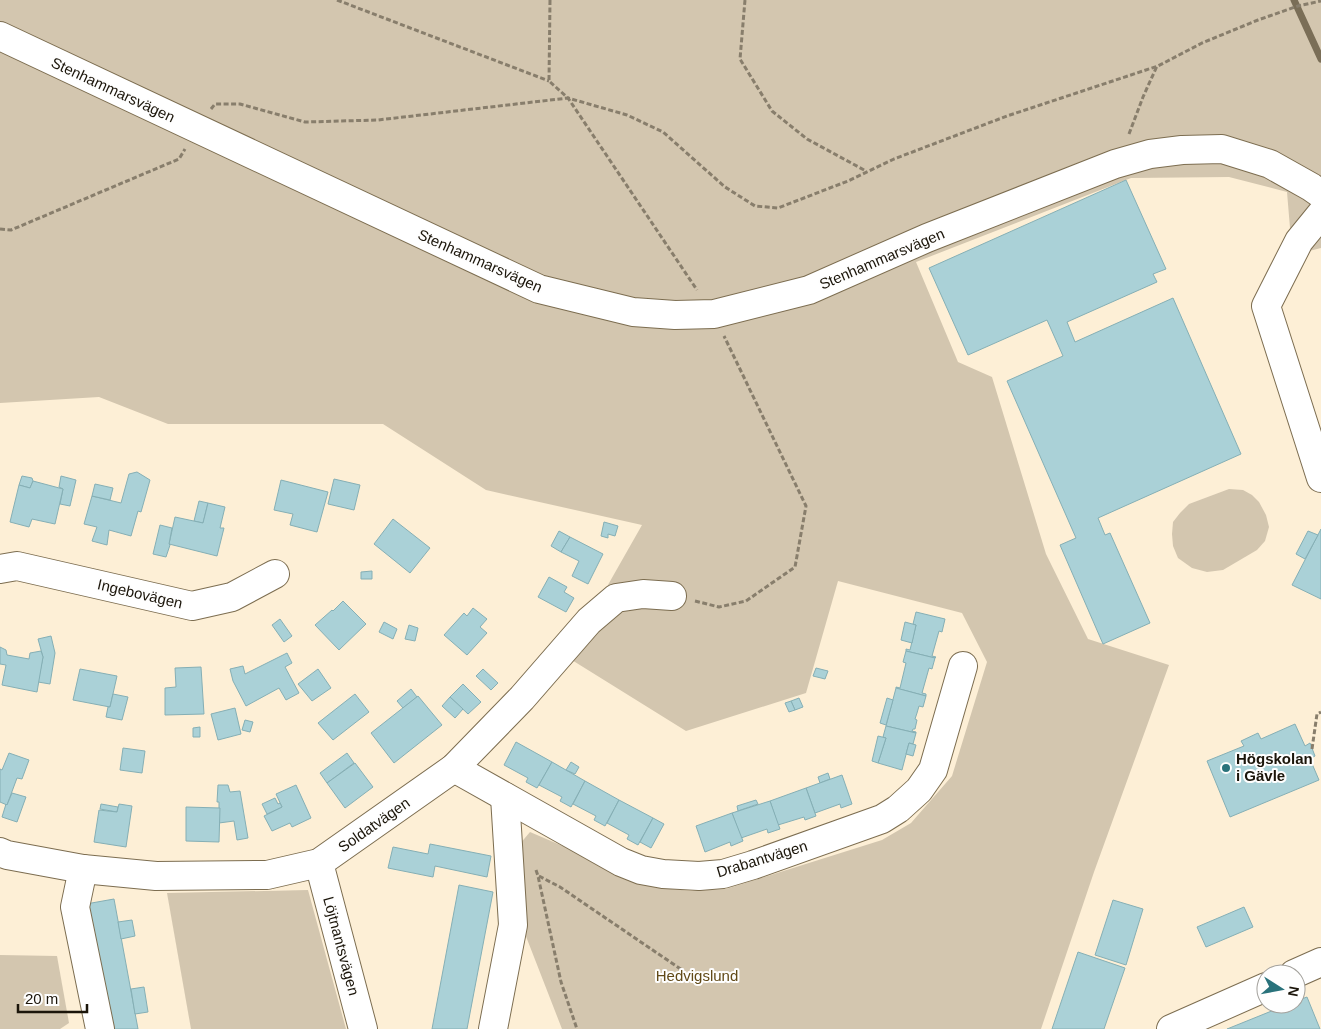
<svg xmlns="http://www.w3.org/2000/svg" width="1321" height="1029" font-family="Arial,sans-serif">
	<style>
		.green { fill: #d3c6af }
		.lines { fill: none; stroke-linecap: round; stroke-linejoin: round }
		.stream { stroke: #7a6e57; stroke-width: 7 }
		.building { fill: #aad1d7; stroke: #85afb5 }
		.minor-casing { stroke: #7c6d50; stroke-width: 30 }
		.path { stroke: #887e6c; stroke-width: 3; stroke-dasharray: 5 2.5; stroke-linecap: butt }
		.minor { stroke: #fff; stroke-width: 28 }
		.poi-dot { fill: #29727b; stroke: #fefefe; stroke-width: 2 }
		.labels { text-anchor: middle; stroke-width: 4; stroke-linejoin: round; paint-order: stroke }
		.street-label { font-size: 15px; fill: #1b150a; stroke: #fefefe }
		.poi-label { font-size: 15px; font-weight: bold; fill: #1b150a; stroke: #fefefe; text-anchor: start }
		.park-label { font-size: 15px; fill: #614917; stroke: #fefefe }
	</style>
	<rect width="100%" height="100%" fill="#fdefd6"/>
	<g class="green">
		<path d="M 0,0 L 1321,0 L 1321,248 L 1309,251 L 1290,228 L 1287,192 L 1229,177 L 1131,178 L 916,262 L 958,362 L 992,377 L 1046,554 L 1088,639 L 1169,665 L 1094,872 L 1041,1029 L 562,1029 L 520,921 L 519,845 L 530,832 L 661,888 L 692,891 L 726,889 L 882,840 L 911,823 L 952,776 L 987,662 L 962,613 L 838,581 L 806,693 L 686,731 L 567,657 L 642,525 L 486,490 L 383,424 L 168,424 L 99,397 L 0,403 Z"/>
		<path d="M 1229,489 L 1243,490 L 1252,495 L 1259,502 L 1266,515 L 1269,527 L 1265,541 L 1257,550 L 1223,570 L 1207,572 L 1192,568 L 1178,558 L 1173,546 L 1172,534 L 1173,522 L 1180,513 L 1189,504 Z"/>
		<path d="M 308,890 L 346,1029 L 191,1029 L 167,893 Z"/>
		<path d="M 0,955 L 57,956 L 69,1023 L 60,1029 L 0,1029 Z"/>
	</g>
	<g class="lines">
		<path class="stream" d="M 1294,0 L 1321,59"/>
	</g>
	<g class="building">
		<path d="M 1126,180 L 1166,269 L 1153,274 L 1157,282 L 1067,322 L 1075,342 L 1173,298 L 1241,454 L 1098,518 L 1105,535 L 1110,533 L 1150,623 L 1103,644 L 1060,545 L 1076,538 L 1007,381 L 1063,356 L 1047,320 L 968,355 L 929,268 Z"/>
		<path d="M 137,472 L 150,480 L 141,512 L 138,511 L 131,536 L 109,530 L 107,545 L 92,541 L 97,527 L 84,524 L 92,496 L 121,503 L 129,474 Z"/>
		<path d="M 22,476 L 32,478 L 33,481 L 30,488 L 19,485 Z"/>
		<path d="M 61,476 L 76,480 L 70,506 L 60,504 L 63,489 L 59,487 Z"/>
		<path d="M 334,479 L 360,485 L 354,510 L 328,504 Z"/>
		<path d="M 281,480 L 328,492 L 317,532 L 290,525 L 293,514 L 274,510 Z"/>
		<path d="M 33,481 L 63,489 L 55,524 L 32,519 L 29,527 L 10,522 L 19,485 L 30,488 Z"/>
		<path d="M 95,484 L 113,488 L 110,500 L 92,496 Z"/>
		<path d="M 199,501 L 208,503 L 203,523 L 194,521 Z"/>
		<path d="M 208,503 L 225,507 L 220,528 L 224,528 L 217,556 L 169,544 L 175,517 L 203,523 Z"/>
		<path d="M 393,519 L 430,548 L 410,573 L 374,544 Z"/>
		<path d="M 604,522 L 618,526 L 615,536 L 608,534 L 608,538 L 601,536 Z"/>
		<path d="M 160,525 L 172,528 L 169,544 L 170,545 L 166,557 L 153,554 Z"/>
		<path d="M 1321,529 L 1321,599 L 1292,585 Z"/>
		<path d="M 559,531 L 570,537 L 561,552 L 551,546 Z"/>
		<path d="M 1308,531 L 1318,535 L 1305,559 L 1296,554 Z"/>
		<path d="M 570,537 L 603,554 L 588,584 L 572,576 L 579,561 L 561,552 Z"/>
		<path d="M 372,571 L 372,579 L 361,579 L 361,572 Z"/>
		<path d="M 549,577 L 567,587 L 564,592 L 574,598 L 566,612 L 538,597 Z"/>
		<path d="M 343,601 L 366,624 L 339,650 L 315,625 L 332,610 L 333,611 Z"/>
		<path d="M 473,608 L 487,619 L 480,627 L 487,633 L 467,655 L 444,635 L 464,613 L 467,616 Z"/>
		<path d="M 916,612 L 945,619 L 942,632 L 939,631 L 932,656 L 936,657 L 935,658 L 906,651 L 906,649 L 910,650 L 916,625 L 913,624 Z"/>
		<path d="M 280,619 L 292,636 L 284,642 L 272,625 Z"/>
		<path d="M 384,622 L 397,629 L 393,639 L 379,632 Z"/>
		<path d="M 905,622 L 916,625 L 912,643 L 901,640 Z"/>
		<path d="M 409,625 L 418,628 L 415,641 L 405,639 Z"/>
		<path d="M 51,636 L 55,653 L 50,684 L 38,682 L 43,657 L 38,639 Z"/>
		<path d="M 0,647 L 6,650 L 7,655 L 29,659 L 30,653 L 41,651 L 43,657 L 37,692 L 2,685 L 6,665 L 0,664 Z"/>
		<path d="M 906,651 L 935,658 L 932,669 L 929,668 L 922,693 L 926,694 L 926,696 L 896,688 L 896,687 L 900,688 L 906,663 L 903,662 Z"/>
		<path d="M 287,653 L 292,663 L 285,667 L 299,693 L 286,700 L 279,688 L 246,706 L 233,681 L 230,669 L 243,666 L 245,674 Z"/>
		<path d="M 201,667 L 204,714 L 165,715 L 165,688 L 176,687 L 175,668 Z"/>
		<path d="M 816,668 L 828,671 L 825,679 L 813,676 Z"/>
		<path d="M 80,669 L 117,676 L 110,707 L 73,700 Z"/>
		<path d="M 318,669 L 331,688 L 312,701 L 298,684 Z"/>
		<path d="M 483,669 L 498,683 L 491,690 L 476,676 Z"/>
		<path d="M 463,684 L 481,702 L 468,714 L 450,697 Z"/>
		<path d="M 896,688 L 926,696 L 923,707 L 919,706 L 917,713 L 915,719 L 917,720 L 915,729 L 913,729 L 912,731 L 916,732 L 916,733 L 886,726 Z"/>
		<path d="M 411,689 L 417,697 L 403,708 L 397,701 Z"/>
		<path d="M 113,694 L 128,697 L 122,720 L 106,717 L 108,707 L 110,707 Z"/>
		<path d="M 355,694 L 369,712 L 333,740 L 318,723 Z"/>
		<path d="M 418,696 L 442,725 L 394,763 L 371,733 Z"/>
		<path d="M 450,697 L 463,709 L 455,718 L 442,706 Z"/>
		<path d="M 799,698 L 803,707 L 795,710 L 791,701 Z"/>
		<path d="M 887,698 L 893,700 L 886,725 L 880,723 Z"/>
		<path d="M 791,701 L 795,710 L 789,712 L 785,703 Z"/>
		<path d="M 235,708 L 241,734 L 218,740 L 211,714 Z"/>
		<path d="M 245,720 L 253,722 L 250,732 L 242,730 Z"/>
		<path d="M 1295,724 L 1305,746 L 1310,743 L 1315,756 L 1310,759 L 1319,780 L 1230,817 L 1207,761 L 1244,746 L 1241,741 L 1258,733 L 1261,739 Z"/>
		<path d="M 886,726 L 916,733 L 913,744 L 909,743 L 902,770 L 878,763 L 886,738 L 883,737 Z"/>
		<path d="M 200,727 L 200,737 L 193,737 L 193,728 Z"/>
		<path d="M 878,736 L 886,738 L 878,763 L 872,761 Z"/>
		<path d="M 516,742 L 552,762 L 537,788 L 526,782 L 528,778 L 504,765 Z"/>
		<path d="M 909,743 L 916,745 L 913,756 L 906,754 Z"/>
		<path d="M 123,748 L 145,751 L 142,773 L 120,770 Z"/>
		<path d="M 9,753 L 29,760 L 22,779 L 17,778 L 7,805 L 0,802 L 0,769 L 2,770 Z"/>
		<path d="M 347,753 L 354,763 L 327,783 L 320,773 Z"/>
		<path d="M 552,762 L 585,781 L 571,807 L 560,801 L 562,797 L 539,785 Z"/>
		<path d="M 571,762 L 579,767 L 575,774 L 566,770 Z"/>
		<path d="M 355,763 L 373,787 L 345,808 L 327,783 Z"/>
		<path d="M 828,773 L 830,779 L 820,783 L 818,777 Z"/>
		<path d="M 842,775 L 852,804 L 841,808 L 840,804 L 815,813 L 806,788 Z"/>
		<path d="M 585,781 L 619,800 L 605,826 L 594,820 L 596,816 L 573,804 Z"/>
		<path d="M 218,785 L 228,785 L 230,792 L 240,791 L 248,838 L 237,840 L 234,821 L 219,823 L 219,802 L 217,802 Z"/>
		<path d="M 296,785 L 311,818 L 292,827 L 290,823 L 272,831 L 264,816 L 282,807 L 276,794 Z"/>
		<path d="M 806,788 L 816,816 L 805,820 L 804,817 L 778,825 L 770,801 Z"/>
		<path d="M 12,793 L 26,797 L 17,822 L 2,817 L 6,804 L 7,805 Z"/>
		<path d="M 275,798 L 278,804 L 280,803 L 282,807 L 267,814 L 262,804 Z"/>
		<path d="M 619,800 L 653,818 L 638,845 L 627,839 L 629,835 L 607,823 Z"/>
		<path d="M 756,800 L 758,804 L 738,811 L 737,806 Z"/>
		<path d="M 770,801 L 780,829 L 768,833 L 767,829 L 741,838 L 732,813 Z"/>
		<path d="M 101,804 L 118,807 L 117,812 L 100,809 Z"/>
		<path d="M 119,804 L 132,806 L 126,847 L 94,842 L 99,810 L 117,812 Z"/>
		<path d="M 186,807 L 220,808 L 219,842 L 186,841 Z"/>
		<path d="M 732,813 L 743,841 L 731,846 L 730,842 L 705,852 L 696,826 Z"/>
		<path d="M 653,818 L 664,824 L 651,848 L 640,842 Z"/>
		<path d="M 430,844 L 491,856 L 487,877 L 435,866 L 433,877 L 388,868 L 393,847 L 428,854 Z"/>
		<path d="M 459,885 L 493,892 L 467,1029 L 432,1029 Z"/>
		<path d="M 114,899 L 138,1029 L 109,1029 L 86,904 Z"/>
		<path d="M 1113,900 L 1143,909 L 1126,965 L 1095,955 Z"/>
		<path d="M 1244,907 L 1253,927 L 1206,947 L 1197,927 Z"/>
		<path d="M 132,920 L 135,936 L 121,939 L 118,922 Z"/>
		<path d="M 1078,952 L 1125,968 L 1104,1029 L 1052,1029 Z"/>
		<path d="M 144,987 L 148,1012 L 135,1014 L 131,989 Z"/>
		<path d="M 1307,997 L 1320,1029 L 1227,1029 L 1289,1004 L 1296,1004 L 1296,1001 Z"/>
	</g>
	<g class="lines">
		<defs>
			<g id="minor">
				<path d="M 0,36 L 539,289 L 633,312 L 675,315 L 714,314 L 809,290 L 927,238 L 1115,164 L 1150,154 L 1182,150 L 1222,149 L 1270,164 L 1311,187 L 1321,194"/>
				<path d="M 1321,214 L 1299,241 L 1266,306 L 1321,478"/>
				<path d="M 0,569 L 17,566 L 192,606 L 232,597 L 275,574"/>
				<path d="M 454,768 L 621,862 L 641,870 L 663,874 L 699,876 L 723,874 L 753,865 L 882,819 L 898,809 L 919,790 L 933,770 L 963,666"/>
				<path d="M 0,852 L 7,855 L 83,869 L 156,876 L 267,875 L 319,863 L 454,768 L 522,698 L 589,621 L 616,598 L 643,594 L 672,596"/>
				<path d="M 319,863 L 363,1029"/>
				<path d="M 83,869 L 75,907 L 100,1029"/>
				<path d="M 1294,974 L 1321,962"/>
				<path d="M 493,1029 L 513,925 L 505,797"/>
				<path d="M 1171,1029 L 1266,987"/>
			</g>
		</defs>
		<use href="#minor" class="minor-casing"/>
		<g class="path">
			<path d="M 337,0 L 549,81"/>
			<path d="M 550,0 L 549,81 L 568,98 L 697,290"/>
			<path d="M 745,0 L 740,59 L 772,111 L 807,139 L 866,171"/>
			<path d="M 211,109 L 215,104 L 240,104 L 305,122 L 378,120 L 568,98 L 627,115 L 663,132 L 725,187 L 755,206 L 778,208 L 848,181 L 894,159 L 1007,116 L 1158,66 L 1202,43 L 1258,20 L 1298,6 L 1321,1"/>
			<path d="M 1129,134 L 1143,97 L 1157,66"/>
			<path d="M 0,229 L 11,230 L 179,159 L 185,149"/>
			<path d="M 695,601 L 719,607 L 746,601 L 795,567 L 806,506 L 724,336"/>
			<path d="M 1312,749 L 1317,714 L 1321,712"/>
			<path d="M 536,870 L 538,876 L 561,982 L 577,1029"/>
			<path d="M 539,876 L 560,887 L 682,970"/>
		</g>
		<use href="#minor" class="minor"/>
	</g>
	<circle class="poi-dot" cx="1226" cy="768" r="5"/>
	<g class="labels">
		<g class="street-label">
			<text transform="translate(113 90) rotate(25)" y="5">Stenhammarsvägen</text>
			<text transform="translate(882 259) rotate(-23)" y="5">Stenhammarsvägen</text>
			<text transform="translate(480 261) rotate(24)" y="5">Stenhammarsvägen</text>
			<text transform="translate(140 594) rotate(13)" y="5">Ingebovägen</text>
			<text transform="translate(374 825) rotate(-35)" y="5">Soldatvägen</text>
			<text transform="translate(762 859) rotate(-17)" y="5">Drabantvägen</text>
			<text transform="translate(341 946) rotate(75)" y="5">Löjtnantsvägen</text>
		</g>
		<g class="poi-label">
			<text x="1236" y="764">Högskolan<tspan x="1236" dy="17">i Gävle</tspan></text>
		</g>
		<g class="park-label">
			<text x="697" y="981">Hedvigslund</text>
		</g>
	</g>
	<g transform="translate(1281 989) rotate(101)"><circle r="24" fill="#fefefe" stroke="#a3a19c"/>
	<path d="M0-4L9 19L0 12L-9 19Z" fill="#29727b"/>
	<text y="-8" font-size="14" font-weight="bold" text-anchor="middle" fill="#1b150a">N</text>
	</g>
	<path d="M18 1004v8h69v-8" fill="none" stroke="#1b150a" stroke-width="2.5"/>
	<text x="25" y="1004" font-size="15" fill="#1b150a" stroke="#fefefe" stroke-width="4" paint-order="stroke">20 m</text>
</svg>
